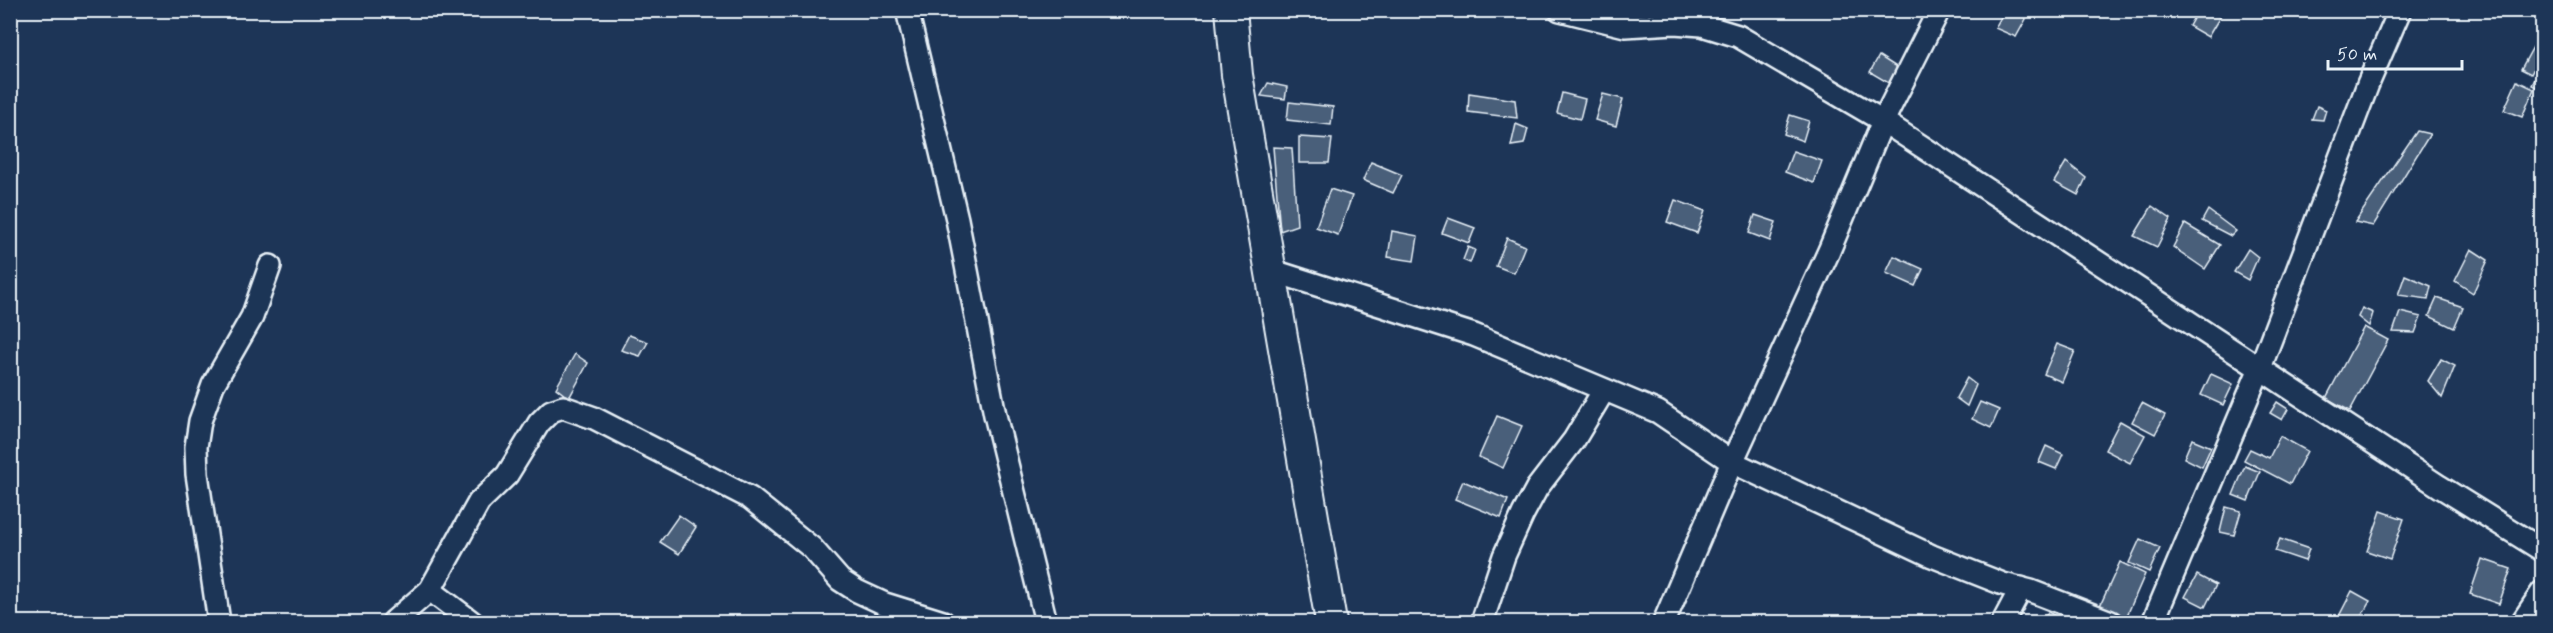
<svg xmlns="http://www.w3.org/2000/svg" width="2553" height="633" font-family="Mynerve,sans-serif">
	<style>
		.building { fill: #495e7a; stroke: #e8f1f8; stroke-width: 1.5 }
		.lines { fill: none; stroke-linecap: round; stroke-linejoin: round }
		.street-casing { stroke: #e8f1f8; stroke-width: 26 }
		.secondary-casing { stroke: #e8f1f8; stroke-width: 34 }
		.street { stroke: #1d3557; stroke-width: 21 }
		.secondary { stroke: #1d3557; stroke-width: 30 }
	</style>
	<rect width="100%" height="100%" fill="#1d3557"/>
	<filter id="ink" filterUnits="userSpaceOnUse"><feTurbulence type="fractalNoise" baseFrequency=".0167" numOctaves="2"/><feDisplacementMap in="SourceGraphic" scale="12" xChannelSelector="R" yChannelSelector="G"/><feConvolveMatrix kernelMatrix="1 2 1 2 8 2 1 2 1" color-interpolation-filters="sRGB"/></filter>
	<g filter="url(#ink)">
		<g class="building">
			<path d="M 2005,10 L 2016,10 L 2026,19 L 2016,37 L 1995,28 Z"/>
			<path d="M 2198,10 L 2224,10 L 2208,37 L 2189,26 Z"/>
			<path d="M 2533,47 L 2542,52 L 2531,74 L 2521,69 Z"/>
			<path d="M 1879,56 L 1901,70 L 1892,85 L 1870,72 Z"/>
			<path d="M 2537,75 L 2542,78 L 2542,90 L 2532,85 Z"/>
			<path d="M 2517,81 L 2534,89 L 2522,117 L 2504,110 Z"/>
			<path d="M 1268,83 L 1287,87 L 1285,99 L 1261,96 Z"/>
			<path d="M 1469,93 L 1515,100 L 1517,118 L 1468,112 Z"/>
			<path d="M 1562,93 L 1585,99 L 1580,119 L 1557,113 Z"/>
			<path d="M 1603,94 L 1623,99 L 1616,126 L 1595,120 Z"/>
			<path d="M 1289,102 L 1333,107 L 1331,125 L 1287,120 Z"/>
			<path d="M 2317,106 L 2326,110 L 2323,120 L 2312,119 Z"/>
			<path d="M 1790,115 L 1809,121 L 1803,141 L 1784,134 Z"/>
			<path d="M 1516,124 L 1528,129 L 1524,144 L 1511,146 Z"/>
			<path d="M 2417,131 L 2430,134 L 2373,226 L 2355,222 Z"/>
			<path d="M 1299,137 L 1332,139 L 1329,163 L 1299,163 Z"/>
			<path d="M 1273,147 L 1292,148 L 1297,225 L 1280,231 Z"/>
			<path d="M 1793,151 L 1822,161 L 1814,183 L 1785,172 Z"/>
			<path d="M 1371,162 L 1402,175 L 1393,193 L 1363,180 Z"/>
			<path d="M 2066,162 L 2086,178 L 2078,195 L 2054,182 Z"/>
			<path d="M 1330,189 L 1352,196 L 1338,235 L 1316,227 Z"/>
			<path d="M 1675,200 L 1705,211 L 1697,233 L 1667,222 Z"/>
			<path d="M 2152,206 L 2171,219 L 2157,247 L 2134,236 Z"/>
			<path d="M 2208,210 L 2236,231 L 2231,236 L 2202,221 Z"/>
			<path d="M 1755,215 L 1776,222 L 1770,241 L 1749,233 Z"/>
			<path d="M 1448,218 L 1475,228 L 1469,243 L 1442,233 Z"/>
			<path d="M 2185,224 L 2220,245 L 2205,269 L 2173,247 Z"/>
			<path d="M 1392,231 L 1418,236 L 1414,261 L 1388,257 Z"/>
			<path d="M 1507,238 L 1525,246 L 1514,273 L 1496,266 Z"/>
			<path d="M 1468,247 L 1475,250 L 1470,263 L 1463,260 Z"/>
			<path d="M 2248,249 L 2258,257 L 2248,280 L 2234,272 Z"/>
			<path d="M 2471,249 L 2488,260 L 2473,293 L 2455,281 Z"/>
			<path d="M 1894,256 L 1923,269 L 1915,286 L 1886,273 Z"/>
			<path d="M 2405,275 L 2431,286 L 2428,299 L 2398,295 Z"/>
			<path d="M 2437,298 L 2463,307 L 2454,328 L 2429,316 Z"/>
			<path d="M 2362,308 L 2373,313 L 2369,326 L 2358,317 Z"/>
			<path d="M 2400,312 L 2421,317 L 2415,333 L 2393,332 Z"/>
			<path d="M 2364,327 L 2388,340 L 2350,411 L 2326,398 Z"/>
			<path d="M 629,335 L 648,342 L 640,356 L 621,350 Z"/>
			<path d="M 2057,344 L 2075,351 L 2062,382 L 2044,374 Z"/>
			<path d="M 575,354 L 588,363 L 569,398 L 556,388 Z"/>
			<path d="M 2441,359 L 2455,366 L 2442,398 L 2428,381 Z"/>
			<path d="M 2211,374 L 2233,384 L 2223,405 L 2201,395 Z"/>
			<path d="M 1967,378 L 1976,385 L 1967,406 L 1956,398 Z"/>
			<path d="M 1980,402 L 1999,410 L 1991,428 L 1972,419 Z"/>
			<path d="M 2277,402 L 2288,409 L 2282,420 L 2270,413 Z"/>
			<path d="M 2142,403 L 2165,415 L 2155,434 L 2132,422 Z"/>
			<path d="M 1497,416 L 1522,426 L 1503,468 L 1479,457 Z"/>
			<path d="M 2120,421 L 2145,435 L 2130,463 L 2105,450 Z"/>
			<path d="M 2280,436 L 2307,451 L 2290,484 L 2244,460 L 2250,449 L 2269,458 Z"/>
			<path d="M 2192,439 L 2211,447 L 2202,467 L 2184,458 Z"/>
			<path d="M 2046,446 L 2063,454 L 2056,469 L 2039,462 Z"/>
			<path d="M 2245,466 L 2260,472 L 2248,501 L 2233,495 Z"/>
			<path d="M 1463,481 L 1508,500 L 1501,518 L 1455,499 Z"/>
			<path d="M 2226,507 L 2241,511 L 2234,535 L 2220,532 Z"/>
			<path d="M 2381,511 L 2404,519 L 2390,559 L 2367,551 Z"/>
			<path d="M 679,515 L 696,527 L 679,554 L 660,542 Z"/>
			<path d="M 2140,539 L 2160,548 L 2149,572 L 2129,563 Z"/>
			<path d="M 2280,539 L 2309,549 L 2305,561 L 2275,551 Z"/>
			<path d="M 2482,559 L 2511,569 L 2499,604 L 2470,594 Z"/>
			<path d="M 2120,562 L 2145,574 L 2125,620 L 2099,608 Z"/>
			<path d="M 2197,575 L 2216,585 L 2205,607 L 2185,597 Z"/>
			<path d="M 2352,591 L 2370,601 L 2358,622 L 2336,622 Z"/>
			<path d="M 2048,612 L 2066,622 L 2042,622 Z"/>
			<path d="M 1444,614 L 1466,621 L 1465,622 L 1442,622 Z"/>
		</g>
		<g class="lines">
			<defs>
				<g id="street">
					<path d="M 907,10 L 957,219 L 995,415 L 1046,622"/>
					<path d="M 1560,10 L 1625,26 L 1674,23 L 1702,25 L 1738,36 L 1883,121 L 2439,486 L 2542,550"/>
					<path d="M 1270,270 L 1474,335 L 1658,412 L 1732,462 L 1932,556 L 2003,584 L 2031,591 L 2111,622"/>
					<path d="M 430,590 L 472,622"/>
					<path d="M 219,622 L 197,474 L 196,447 L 200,421 L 213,385 L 252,317 L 270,266"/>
					<path d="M 393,622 L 430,590 L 479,502 L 507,475 L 539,423 L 551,411 L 563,407 L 594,418 L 750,498 L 812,548 L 840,580 L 857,591 L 885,604 L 943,622"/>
					<path d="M 1482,622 L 1504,556 L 1523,514 L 1537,488 L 1574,440 L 1604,390"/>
					<path d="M 1664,622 L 1732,462 L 1829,251 L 1883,121 L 1939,10"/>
					<path d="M 2003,622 L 2021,588"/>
					<path d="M 2153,622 L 2260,368 L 2368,84 L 2400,10"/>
					<path d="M 2522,622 L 2542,592"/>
				</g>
				<path id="secondary" d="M 1231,10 L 1237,75 L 1331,622"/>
			</defs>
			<use href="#street" class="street-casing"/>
			<use href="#secondary" class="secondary-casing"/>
			<use href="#street" class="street"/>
			<use href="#secondary" class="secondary"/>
		</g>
	</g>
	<rect width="2553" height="633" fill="none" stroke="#1d3557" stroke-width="36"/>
	<rect x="18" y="18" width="2517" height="597" fill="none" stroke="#e8f1f8" stroke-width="2" filter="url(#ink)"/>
	<path d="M2328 60v9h134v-9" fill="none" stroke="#e8f1f8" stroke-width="3"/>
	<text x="2337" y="60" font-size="18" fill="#e8f1f8" stroke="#1d3557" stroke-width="4.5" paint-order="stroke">50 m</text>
</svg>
